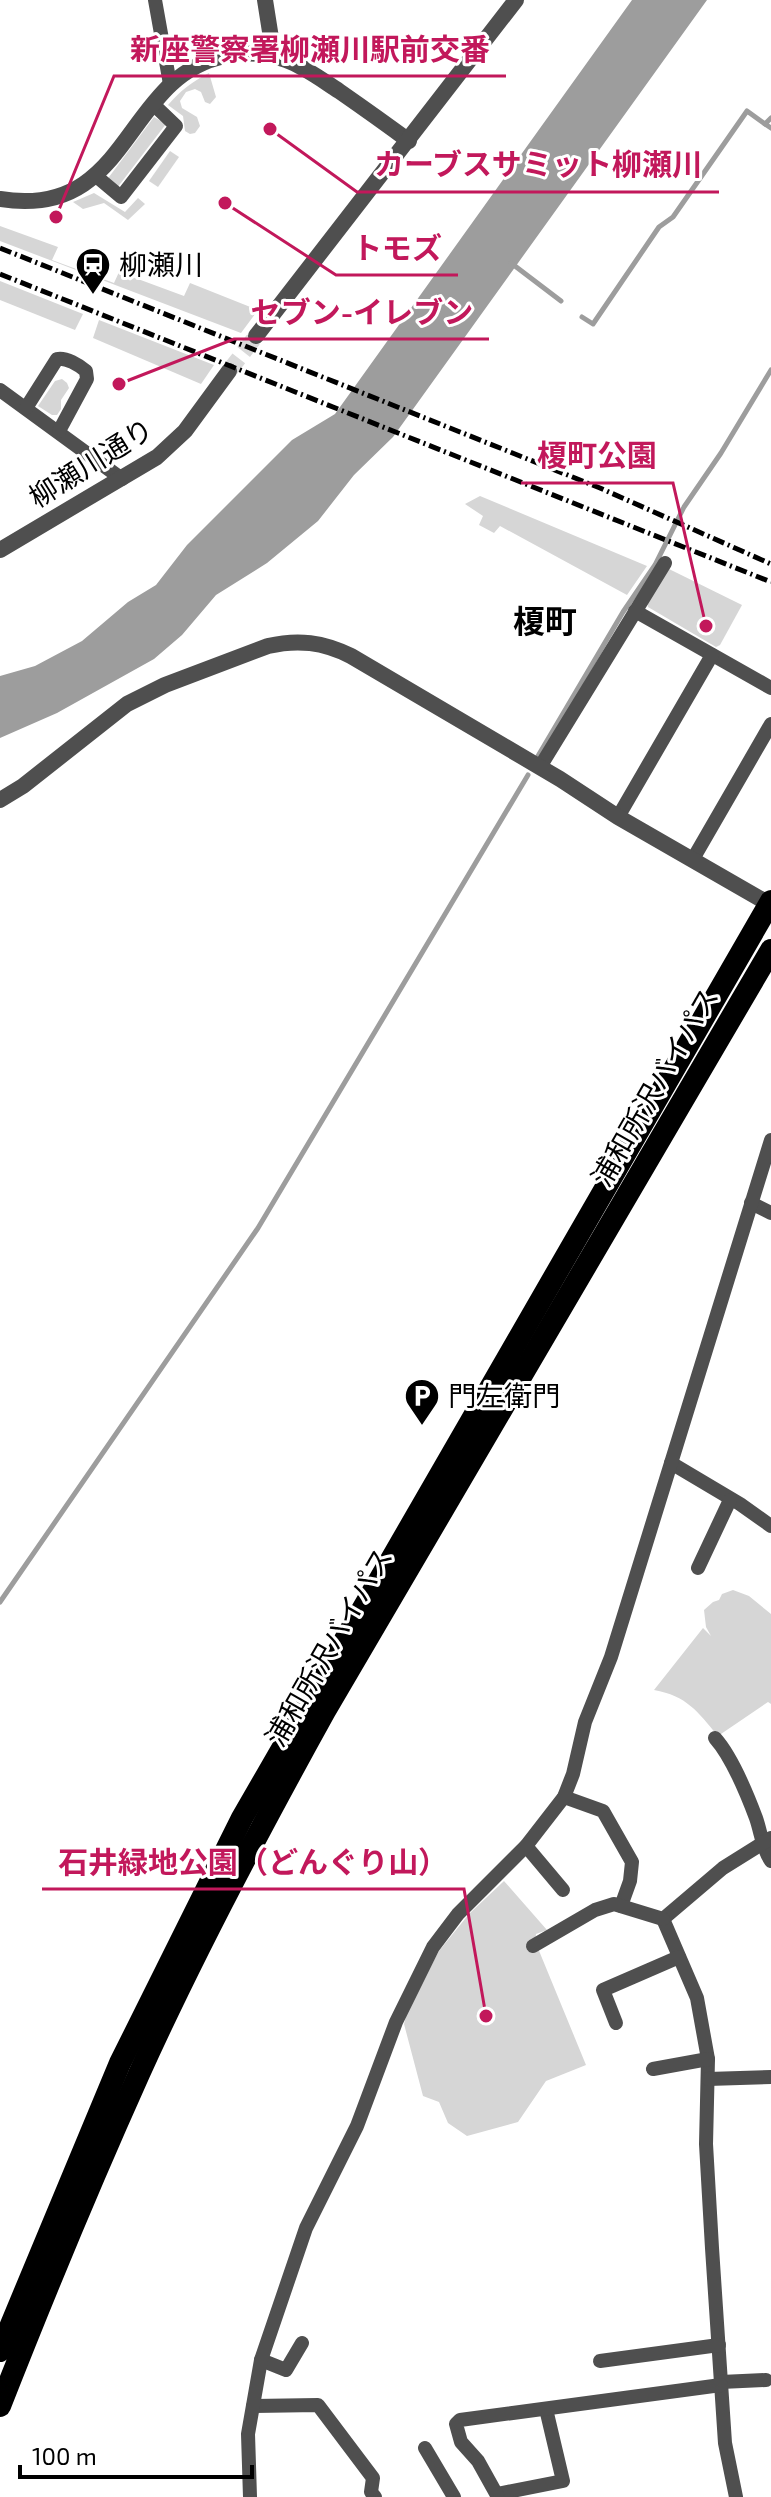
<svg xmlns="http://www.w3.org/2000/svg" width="771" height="2497" font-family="'Exo 2','Noto Sans JP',sans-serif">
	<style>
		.green { fill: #d6d6d6 }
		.water { fill: #9d9d9d }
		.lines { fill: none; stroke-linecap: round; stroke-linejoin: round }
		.stream { stroke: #9d9d9d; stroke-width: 5 }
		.tertiary-tunnel { stroke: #d9d9d9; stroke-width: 16; stroke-dasharray: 16 8; stroke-linecap: butt }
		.minor { stroke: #4f4f4f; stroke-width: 14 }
		.tertiary { stroke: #4f4f4f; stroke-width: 16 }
		.trunk { stroke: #000; stroke-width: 22 }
		.rail { stroke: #000; stroke-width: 5; stroke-dasharray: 12 4 2 4; stroke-linecap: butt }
		.labels { text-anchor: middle; stroke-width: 6; stroke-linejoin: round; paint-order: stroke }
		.poi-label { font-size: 28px; fill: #000; stroke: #fff; text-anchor: start }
		.street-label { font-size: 28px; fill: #000; stroke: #fff }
		.quarter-label { font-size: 32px; font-weight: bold; fill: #000; stroke: #fff }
		.leader { fill: none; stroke: #c2185b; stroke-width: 3 }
		.callout-dot { fill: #c2185b; stroke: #fff; stroke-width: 3 }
		.callout-label { font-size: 30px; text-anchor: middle; font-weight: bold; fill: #c2185b; stroke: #fff; stroke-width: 6; stroke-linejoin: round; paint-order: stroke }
	</style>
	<rect width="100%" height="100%" fill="#fff"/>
	<g class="green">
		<path d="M 209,73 L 216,97 L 210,104 L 205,102 L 201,92 L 195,89 L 186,92 L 180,101 L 182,108 L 197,117 L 200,126 L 195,133 L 190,134 L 185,131 L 183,116 L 168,105 C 180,91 193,81 209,73 Z"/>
		<path d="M 154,117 L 166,124 L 117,188 L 106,181 Z"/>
		<path d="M 170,151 L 179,157 L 158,187 L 149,181 Z"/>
		<path d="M 94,193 L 125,212 L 138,198 L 145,204 L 128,220 L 104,203 L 83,209 L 73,202 Z"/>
		<path d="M 0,226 L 58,247 L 52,260 L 114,283 L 119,272 L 184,296 L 190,283 L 258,310 L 241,333 L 0,241 Z"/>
		<path d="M 0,281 L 83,314 L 75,330 L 0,300 Z"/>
		<path d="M 99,320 L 214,365 L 201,384 L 93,338 Z"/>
		<path d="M 62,379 L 67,383 L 69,388 L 61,400 L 61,409 L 57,415 L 52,415 L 38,406 L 55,381 Z"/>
		<path d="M 480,496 L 647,566 L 627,595 L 500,526 L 494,533 L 479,525 L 483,516 L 465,504 Z"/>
		<path d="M 669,569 L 742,605 L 720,645 L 716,647 L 648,607 L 647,601 Z"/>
		<path d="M 733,1590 L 749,1596 L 771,1614 L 771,1704 L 768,1702 L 718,1736 C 697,1711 687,1696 654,1690 L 703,1628 L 711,1636 L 706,1627 L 704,1610 L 713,1602 L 719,1600 L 722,1594 Z"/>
		<path d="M 504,1881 L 547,1930 L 536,1934 L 535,1941 L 586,2065 L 546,2081 L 518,2122 L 467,2136 L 448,2123 L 439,2102 L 423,2096 L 404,2024 L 408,2008 L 439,1951 L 469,1914 Z"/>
	</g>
	<path class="water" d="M 632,0 L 707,0 L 393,437 L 354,475 L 318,521 L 267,563 L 216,595 L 182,635 L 154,659 L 57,713 L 0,738 L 0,676 L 35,666 L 82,641 L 128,602 L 156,585 L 187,545 L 292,440 L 335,414 Z"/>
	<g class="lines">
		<g class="stream">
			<path d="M 771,118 L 765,124 L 771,128"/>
			<path d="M 511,263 L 561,301"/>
			<path d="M 582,317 L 593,324 L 659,227 L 673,217 L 747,111 L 765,124"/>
			<path d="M 538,756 L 623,612 L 655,565 L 684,507 L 721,453 L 771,370"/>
			<path d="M 0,1602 L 258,1228 L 528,775"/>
		</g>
		<path class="tertiary-tunnel" d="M 229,371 L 256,336"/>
		<g class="minor">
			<path d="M 155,0 L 170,84"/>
			<path d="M 96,176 L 121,197 L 176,126 L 153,104"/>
			<path d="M 0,390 L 122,479"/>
			<path d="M 26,408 L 57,359 C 66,357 79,365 86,371 L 87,379 L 59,431"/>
			<path d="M 635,611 L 771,688"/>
			<path d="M 540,767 L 665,563"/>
			<path d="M 618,817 L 712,655"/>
			<path d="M 693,859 L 771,724"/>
			<path d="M 751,1203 L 771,1213"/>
			<path d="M 671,1463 L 740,1504 L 771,1526"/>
			<path d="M 698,1568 L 730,1500"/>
			<path d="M 715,1738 C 732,1757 747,1794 756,1818 C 761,1832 762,1848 771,1861"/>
			<path d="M 564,1797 L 603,1811 L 632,1862 L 630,1881 L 621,1906"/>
			<path d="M 526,1846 L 563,1890"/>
			<path d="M 663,1919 L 697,1998 L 708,2059 L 706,2144 L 712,2248 L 725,2443 L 736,2497"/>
			<path d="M 663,1919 L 723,1868 L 771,1838"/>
			<path d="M 533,1946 L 595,1910 L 614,1904 L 663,1919"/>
			<path d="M 616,2023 L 603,1990 L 679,1957"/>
			<path d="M 653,2069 L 708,2059"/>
			<path d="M 708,2079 L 771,2077"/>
			<path d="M 261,2360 L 286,2370 L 302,2343"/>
			<path d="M 600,2361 L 719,2345"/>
			<path d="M 721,2382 L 766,2380"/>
			<path d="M 253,2406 L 318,2405 L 373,2478 L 371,2492 L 375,2497"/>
			<path d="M 425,2448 L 454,2497"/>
			<path d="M 497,2494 L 563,2481 L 546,2409"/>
			<path d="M 250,2497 L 248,2434 L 261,2360 L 306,2228 L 357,2126 L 396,2022 L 433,1947 L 458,1914 L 526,1846 L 564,1797 L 573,1774 L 585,1722 L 611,1657 L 771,1140"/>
			<path d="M 498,2497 L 478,2461 L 461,2442 L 456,2424 L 460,2420 L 721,2385"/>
		</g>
		<g class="tertiary">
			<path d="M 265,0 L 274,57"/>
			<path d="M 0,199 C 132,220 122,77 225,56 C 245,52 267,53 286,60 C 305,67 322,80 339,91 C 362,107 386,124 409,141"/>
			<path d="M 256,336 L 516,0"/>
			<path d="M 0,550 L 157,457 L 185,431 L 229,371"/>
			<path d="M 0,800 L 23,786 L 127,704 L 165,685 L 268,646 C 298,639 323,642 351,656 L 560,779 L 618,817 L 771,905"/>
		</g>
		<g class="trunk">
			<path d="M 0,2351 L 120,2063 L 242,1818 L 771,901"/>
			<path d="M 0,2406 C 44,2294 90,2183 139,2074 C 195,1950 259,1830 325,1711 L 771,950"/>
		</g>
		<g class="rail">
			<path d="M 0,248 L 600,488 L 771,564"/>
			<path d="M 0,274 L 771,582"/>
		</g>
	</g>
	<defs>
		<symbol id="station-pin" viewBox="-11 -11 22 30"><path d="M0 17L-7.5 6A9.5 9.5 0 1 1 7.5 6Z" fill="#000" stroke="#fff"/><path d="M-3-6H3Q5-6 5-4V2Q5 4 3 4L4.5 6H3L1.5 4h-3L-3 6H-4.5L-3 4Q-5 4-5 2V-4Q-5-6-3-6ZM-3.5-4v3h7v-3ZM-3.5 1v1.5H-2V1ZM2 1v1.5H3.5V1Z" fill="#fff"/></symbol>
		<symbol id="parking-pin" viewBox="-11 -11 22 30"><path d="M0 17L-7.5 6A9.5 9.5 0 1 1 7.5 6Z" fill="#000" stroke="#fff"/><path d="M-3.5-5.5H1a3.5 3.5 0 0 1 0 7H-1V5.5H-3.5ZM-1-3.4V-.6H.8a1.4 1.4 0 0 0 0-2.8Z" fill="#fff"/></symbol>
	</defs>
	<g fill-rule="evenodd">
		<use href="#station-pin" x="73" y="245" width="40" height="54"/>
		<use href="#parking-pin" x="402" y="1376" width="40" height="54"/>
	</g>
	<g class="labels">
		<g class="poi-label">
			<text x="119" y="275">柳瀬川</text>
			<text x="448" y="1406">門左衛門</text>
		</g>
		<g class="street-label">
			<text transform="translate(91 463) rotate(-32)" y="10">柳瀬川通り</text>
			<text transform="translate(655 1087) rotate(-60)" y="10">浦和所沢バイパス</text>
			<text transform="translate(329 1647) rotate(-60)" y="10">浦和所沢バイパス</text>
		</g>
		<g class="quarter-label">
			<text x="545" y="633">榎町</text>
		</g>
	</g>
	<path class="leader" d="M56 217L114 76H506M270 129L357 192H719M225 203L336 275H458M119 384L234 339H489M706 626L673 483H521M486 2016L464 1889H42"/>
	<g class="callout-dot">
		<circle cx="56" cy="217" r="8"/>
		<circle cx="270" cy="129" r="8"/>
		<circle cx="225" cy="203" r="8"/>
		<circle cx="119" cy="384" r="8"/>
		<circle cx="706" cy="626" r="8"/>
		<circle cx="486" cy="2016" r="8"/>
	</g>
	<g class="callout-label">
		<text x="310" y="60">新座警察署柳瀬川駅前交番</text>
		<text x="538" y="175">カーブスサミット柳瀬川</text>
		<text x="397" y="259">トモズ</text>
		<text x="362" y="323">セブン-イレブン</text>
		<text x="597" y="466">榎町公園</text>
		<text x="253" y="1873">石井緑地公園（どんぐり山）</text>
	</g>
	<path d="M20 2465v12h232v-12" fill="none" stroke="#000000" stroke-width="4"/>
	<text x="32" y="2465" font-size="24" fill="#000000" stroke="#ffffff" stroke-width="6" paint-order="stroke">100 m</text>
</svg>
